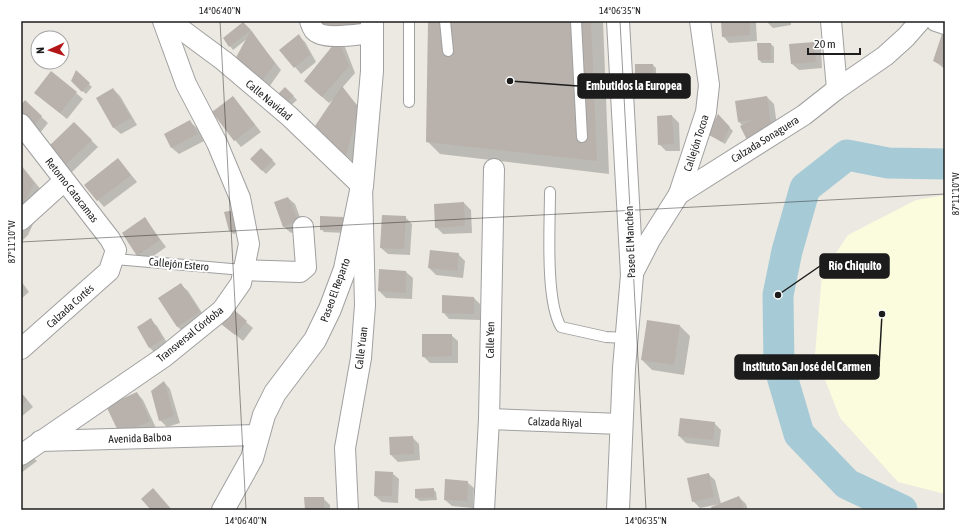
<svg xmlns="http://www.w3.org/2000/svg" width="966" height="531" font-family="'Asap Condensed',sans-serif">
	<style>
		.education { fill: #fbfbdd }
		.shadow { fill: #0003 }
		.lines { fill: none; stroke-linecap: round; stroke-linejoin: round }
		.river { stroke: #a7cbd6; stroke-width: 31 }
		.building { fill: #b9b2ac }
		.service-casing { stroke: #a0a0a0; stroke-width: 12 }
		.minor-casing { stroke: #a0a0a0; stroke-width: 22 }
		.tertiary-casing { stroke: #a0a0a0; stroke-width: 24 }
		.service { stroke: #fff; stroke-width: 10 }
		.minor { stroke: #fff; stroke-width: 20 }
		.tertiary { stroke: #fff; stroke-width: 22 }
		.ticks { fill: none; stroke: #1c1c1c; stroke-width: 1; stroke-opacity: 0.45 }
		.labels { text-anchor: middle; stroke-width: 4; stroke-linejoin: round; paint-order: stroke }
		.street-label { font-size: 11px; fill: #1c1c1c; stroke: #fff }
		.leader { fill: none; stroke: #1c1c1c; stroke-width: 1.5 }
		.callout-dot { fill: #1c1c1c; stroke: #fff; stroke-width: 1.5 }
		.callout { fill: #1c1c1c; stroke: #1c1c1c; stroke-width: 1.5 }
		.callout-label { font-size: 12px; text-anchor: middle; font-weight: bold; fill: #fff }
		.neatline { fill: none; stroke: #1c1c1c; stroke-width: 1.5 }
		.ticks-label { font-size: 10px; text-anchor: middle; fill: #1c1c1c }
	</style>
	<rect width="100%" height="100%" fill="#ece9e2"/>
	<path class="education" d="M 945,195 L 945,494 L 898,482 L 840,418 L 815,354 L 822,274 L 848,235 L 916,200 Z"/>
	<g class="shadow">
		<path d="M 321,21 L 373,21 L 370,46 L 342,44 L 345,47 L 355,73 L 342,88 L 369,119 L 356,165 L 326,136 L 335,98 L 329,103 L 312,88 L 337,42 Z"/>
		<path d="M 429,21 L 603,21 L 609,174 L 440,154 L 427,141 Z"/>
		<path d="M 722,21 L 753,21 L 756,23 L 757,41 L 729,43 L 723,36 Z"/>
		<path d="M 766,21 L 791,21 L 791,25 L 773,28 Z"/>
		<path d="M 246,26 L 281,70 L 267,90 L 242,68 L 248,38 L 233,50 L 224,38 Z"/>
		<path d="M 299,36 L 305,42 L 316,62 L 301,74 L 281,50 Z"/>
		<path d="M 945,36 L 945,69 L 934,61 Z"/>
		<path d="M 814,43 L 821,49 L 822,68 L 799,70 L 792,64 Z"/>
		<path d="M 771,44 L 774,47 L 774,63 L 762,63 L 759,60 Z"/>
		<path d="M 653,65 L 656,68 L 656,84 L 640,84 L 636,81 Z"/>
		<path d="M 76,72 L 92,87 L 86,94 L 72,81 Z"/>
		<path d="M 285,88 L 297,100 L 289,107 Z"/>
		<path d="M 113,89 L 120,96 L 137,125 L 121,134 L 114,128 L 97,98 Z"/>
		<path d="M 76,93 L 83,99 L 67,119 L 42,99 Z"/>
		<path d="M 233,97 L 261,132 L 241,147 L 235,140 Z"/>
		<path d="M 767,97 L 774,104 L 777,125 L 743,126 L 739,122 L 736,102 Z"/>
		<path d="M 25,102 L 48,123 L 40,133 L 21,106 Z"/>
		<path d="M 672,116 L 679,123 L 680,151 L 666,151 L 659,144 Z"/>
		<path d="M 718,116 L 733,131 L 725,144 L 709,134 Z"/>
		<path d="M 190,122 L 197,128 L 204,141 L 179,154 L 172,148 L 165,135 Z"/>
		<path d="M 74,123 L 98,147 L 72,172 L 48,149 Z"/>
		<path d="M 261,149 L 276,164 L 266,174 L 251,159 Z"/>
		<path d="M 118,159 L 137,182 L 104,207 L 98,200 Z"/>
		<path d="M 21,165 L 46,196 L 28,235 L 21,242 Z"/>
		<path d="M 288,198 L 295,204 L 304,228 L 291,233 L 284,227 L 275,203 Z"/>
		<path d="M 464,203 L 471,210 L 472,233 L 443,234 L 436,227 Z"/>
		<path d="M 225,213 L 241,232 L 233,234 L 230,230 Z"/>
		<path d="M 405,217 L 412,224 L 410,255 L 388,254 L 381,248 Z"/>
		<path d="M 342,218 L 345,221 L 345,233 L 324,232 L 321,229 Z"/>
		<path d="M 145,219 L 166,247 L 145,262 L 138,255 Z"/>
		<path d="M 458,254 L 465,261 L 463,278 L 436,275 L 429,268 Z"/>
		<path d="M 406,272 L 413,278 L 412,299 L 386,298 L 379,291 Z"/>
		<path d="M 21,281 L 29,292 L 21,299 Z"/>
		<path d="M 181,285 L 188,291 L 206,319 L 184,333 L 178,327 L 160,298 Z"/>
		<path d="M 474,298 L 480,304 L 480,320 L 449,319 L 443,312 Z"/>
		<path d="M 150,320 L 157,326 L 169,346 L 156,354 L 149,347 Z"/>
		<path d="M 246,322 L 253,328 L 243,341 L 223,324 Z"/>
		<path d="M 680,326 L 690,336 L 684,375 L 652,370 L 642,360 Z"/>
		<path d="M 451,335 L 458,341 L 458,363 L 430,363 L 423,356 Z"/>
		<path d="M 164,382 L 170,389 L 180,423 L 167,427 L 160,420 Z"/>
		<path d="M 21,392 L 33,407 L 21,417 Z"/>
		<path d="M 137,393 L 143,400 L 156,428 L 127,441 Z"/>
		<path d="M 714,423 L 721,430 L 719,447 L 686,443 L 679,436 Z"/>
		<path d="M 412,437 L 419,444 L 420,460 L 398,462 L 391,455 Z"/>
		<path d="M 21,449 L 24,449 L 37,461 L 21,473 Z"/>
		<path d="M 392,473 L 399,479 L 398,503 L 382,502 L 375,496 Z"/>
		<path d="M 708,474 L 715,480 L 721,504 L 739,497 L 746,504 L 748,510 L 713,510 L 720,504 L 700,508 L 693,501 Z"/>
		<path d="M 467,482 L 474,488 L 473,508 L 452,506 L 445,500 Z"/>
		<path d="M 433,489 L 436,492 L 437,500 L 420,501 L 416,498 Z"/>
		<path d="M 323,498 L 330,505 L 330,510 L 306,510 Z"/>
	</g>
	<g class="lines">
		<path class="river" d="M 902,510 L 847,484 L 799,434 L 779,366 L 778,295 L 787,251 L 805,188 L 847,155 L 888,163 L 945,164"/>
	</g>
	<g class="building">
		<path d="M 320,21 L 359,21 L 358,33 L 324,31 Z"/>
		<path d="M 428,21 L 591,21 L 597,161 L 426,142 Z"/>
		<path d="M 721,21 L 750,21 L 750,35 L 722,37 Z"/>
		<path d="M 243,22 L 251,30 L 275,63 L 260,84 L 234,61 L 251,30 L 229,47 L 223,38 Z"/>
		<path d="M 299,34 L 310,55 L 294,68 L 279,50 Z"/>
		<path d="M 942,34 L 945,35 L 945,66 L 933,61 Z"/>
		<path d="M 338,39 L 349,66 L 322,97 L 304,81 Z"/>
		<path d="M 814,42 L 816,62 L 791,64 L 789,44 Z"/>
		<path d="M 757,43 L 771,43 L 771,60 L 758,60 Z"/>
		<rect x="635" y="64" width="18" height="18"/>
		<path d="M 76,70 L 90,83 L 82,92 L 71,81 Z"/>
		<path d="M 51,71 L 77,92 L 60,113 L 34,93 Z"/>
		<path d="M 342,86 L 359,108 L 346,156 L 315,126 Z"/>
		<path d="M 285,87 L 294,96 L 285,104 L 276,96 Z"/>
		<path d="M 113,88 L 131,118 L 113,128 L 96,98 Z"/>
		<path d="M 233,96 L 255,125 L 234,141 L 212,112 Z"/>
		<path d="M 767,96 L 770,118 L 775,130 L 749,144 L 740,126 L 752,120 L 738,122 L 735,101 Z"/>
		<path d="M 25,100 L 42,116 L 33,127 L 21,116 L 21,105 Z"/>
		<path d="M 718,114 L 730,127 L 722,142 L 707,134 Z"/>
		<path d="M 672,115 L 674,144 L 658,145 L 657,116 Z"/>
		<path d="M 190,120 L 198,134 L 171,148 L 164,134 Z"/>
		<path d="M 74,122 L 92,140 L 64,166 L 47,148 Z"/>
		<path d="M 261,148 L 273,160 L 262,171 L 250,159 Z"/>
		<path d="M 118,158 L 131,175 L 97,201 L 84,185 Z"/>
		<path d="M 21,166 L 34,183 L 21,210 Z"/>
		<path d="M 288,197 L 298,221 L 283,227 L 274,202 Z"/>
		<path d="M 464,202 L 465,226 L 435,228 L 434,204 Z"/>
		<path d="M 234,210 L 239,228 L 229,231 L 224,212 Z"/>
		<path d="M 382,215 L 406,216 L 404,249 L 380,248 Z"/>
		<path d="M 320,216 L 343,217 L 343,230 L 320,230 Z"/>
		<path d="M 145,217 L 160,240 L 137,256 L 122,233 Z"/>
		<path d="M 430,250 L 459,253 L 457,271 L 428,268 Z"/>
		<path d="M 379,269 L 406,271 L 406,293 L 378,291 Z"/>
		<path d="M 181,283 L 200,312 L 177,327 L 158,298 Z"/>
		<path d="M 442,295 L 474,297 L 474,314 L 442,313 Z"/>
		<path d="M 233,309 L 247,321 L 235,335 L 221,324 Z"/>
		<path d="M 151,318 L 163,339 L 149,348 L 137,327 Z"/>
		<path d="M 647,320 L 680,325 L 674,365 L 641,360 Z"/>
		<path d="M 422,334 L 452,334 L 452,356 L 422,357 Z"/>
		<path d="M 164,381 L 174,416 L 159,421 L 151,391 Z"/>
		<path d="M 137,392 L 150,421 L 120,435 L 106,406 Z"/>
		<path d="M 21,393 L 27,400 L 21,405 Z"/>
		<path d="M 680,418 L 715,422 L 713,440 L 678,436 Z"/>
		<path d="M 413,436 L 414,454 L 390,455 L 389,437 Z"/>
		<path d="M 375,471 L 393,472 L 392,496 L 374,496 Z"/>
		<path d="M 709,473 L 714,497 L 692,502 L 687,478 Z"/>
		<path d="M 445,479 L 468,481 L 467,501 L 444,500 Z"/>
		<path d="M 153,488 L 172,510 L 151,510 L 141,499 Z"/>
		<path d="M 434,488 L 434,497 L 415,498 L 415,489 Z"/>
		<path d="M 739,496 L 745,510 L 712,510 L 711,507 Z"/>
		<path d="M 304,497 L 324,497 L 324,510 L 305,510 Z"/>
	</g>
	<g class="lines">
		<defs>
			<g id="service">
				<path d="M 445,21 L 448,51"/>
				<path d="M 576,21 L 582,137"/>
				<path d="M 409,102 L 409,21"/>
				<path d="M 550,192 C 550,225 545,300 561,327 L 606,337 L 627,338"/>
				<path d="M 115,259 L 243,270"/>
			</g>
			<g id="minor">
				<path d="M 170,21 L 224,61 L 289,116 L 362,186 L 365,305 L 361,358 L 345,448 L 348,510"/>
				<path d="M 310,21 C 311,24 312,27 314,30 C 323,41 359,34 372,33"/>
				<path d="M 831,21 L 837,89"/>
				<path d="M 936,21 L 945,24"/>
				<path d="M 21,124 L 110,239 L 116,250 L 109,271 L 21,349"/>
				<path d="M 679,194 L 706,112 L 709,85 L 700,21"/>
				<path d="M 21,220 L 64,181"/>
				<path d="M 243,270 L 300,272 L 306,267 L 303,227"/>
				<path d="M 632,275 L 650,240 L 679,194 L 804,115 L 837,89 L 885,56 L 906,37 L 920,21"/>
				<path d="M 489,419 L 621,424"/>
				<path d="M 40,441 L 258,435"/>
				<path d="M 21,455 L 164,357 L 222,310 L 241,283 L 249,244 L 240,198 L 217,143 L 186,84 L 163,21"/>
				<path d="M 484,510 L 489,419 L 494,169"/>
			</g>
			<g id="tertiary">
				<path d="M 618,21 L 632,275 L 624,368 L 618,510"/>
				<path d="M 223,510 L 252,458 L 264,415 L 275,393 L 315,340 L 330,309 L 345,269 L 362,186 L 372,71 L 372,21"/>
			</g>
		</defs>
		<use href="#service" class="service-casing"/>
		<use href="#minor" class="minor-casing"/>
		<use href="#tertiary" class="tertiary-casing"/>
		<use href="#service" class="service"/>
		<use href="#minor" class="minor"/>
		<use href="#tertiary" class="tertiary"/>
	</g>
	<path class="ticks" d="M 220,21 L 246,510M 620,21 L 646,510M 21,242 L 945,194"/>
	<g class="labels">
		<g class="street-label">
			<text transform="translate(269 100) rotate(40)" y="4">Calle Navidad</text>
			<text transform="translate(765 139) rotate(-32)" y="4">Calzada Sonaguera</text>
			<text transform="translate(696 143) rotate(-72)" y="4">Callejón Tocoa</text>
			<text transform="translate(72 190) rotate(52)" y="4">Retorno Catacamas</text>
			<text transform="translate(630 242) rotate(-92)" y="4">Paseo El Manchén</text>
			<text transform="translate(179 264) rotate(5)" y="4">Callejón Estero</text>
			<text transform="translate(335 290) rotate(-70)" y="4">Paseo El Reparto</text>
			<text transform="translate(70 306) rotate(-42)" y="4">Calzada Cortés</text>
			<text transform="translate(190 334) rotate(-39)" y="4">Transversal Córdoba</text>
			<text transform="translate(490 340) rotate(-89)" y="4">Calle Yen</text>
			<text transform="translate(361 348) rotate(-83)" y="4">Calle Yuan</text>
			<text transform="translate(555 422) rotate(2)" y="4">Calzada Riyal</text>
			<text transform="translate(140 438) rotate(-2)" y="4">Avenida Balboa</text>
		</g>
	</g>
	<path class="leader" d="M510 81L578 86M778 295L820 266M882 314L879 367"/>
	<g class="callout-dot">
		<circle cx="510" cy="81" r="4"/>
		<circle cx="778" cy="295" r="4"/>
		<circle cx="882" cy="314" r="4"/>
	</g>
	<g class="callout">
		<rect x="578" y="74" width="112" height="24" rx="4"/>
		<rect x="820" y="254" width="69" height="24" rx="4"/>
		<rect x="735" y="355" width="144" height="24" rx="4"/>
	</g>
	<g class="callout-label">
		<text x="634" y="90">Embutidos la Europea</text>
		<text x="855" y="270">Río Chiquito</text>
		<text x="807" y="371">Instituto San José del Carmen</text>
	</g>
	<rect width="966" height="531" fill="none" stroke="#ffffff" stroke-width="44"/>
	<g transform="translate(50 50) rotate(267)"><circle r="19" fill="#ffffff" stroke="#a4a4a4"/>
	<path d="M0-3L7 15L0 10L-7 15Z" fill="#b31416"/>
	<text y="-6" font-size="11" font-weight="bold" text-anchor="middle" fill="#1c1c1c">N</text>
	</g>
	<path d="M808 48v6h52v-6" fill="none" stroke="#1c1c1c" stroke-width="2"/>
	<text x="814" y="48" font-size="12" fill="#1c1c1c" stroke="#ffffff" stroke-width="3" paint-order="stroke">20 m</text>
	<rect x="22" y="22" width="922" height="487" class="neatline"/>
	<g class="ticks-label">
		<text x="220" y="14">14°06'40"N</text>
		<text x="620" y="14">14°06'35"N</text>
		<text transform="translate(955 194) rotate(-90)" y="4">87°11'10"W</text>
		<text transform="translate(11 242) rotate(-90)" y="4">87°11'10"W</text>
		<text x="246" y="524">14°06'40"N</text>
		<text x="646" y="524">14°06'35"N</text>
	</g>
</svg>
